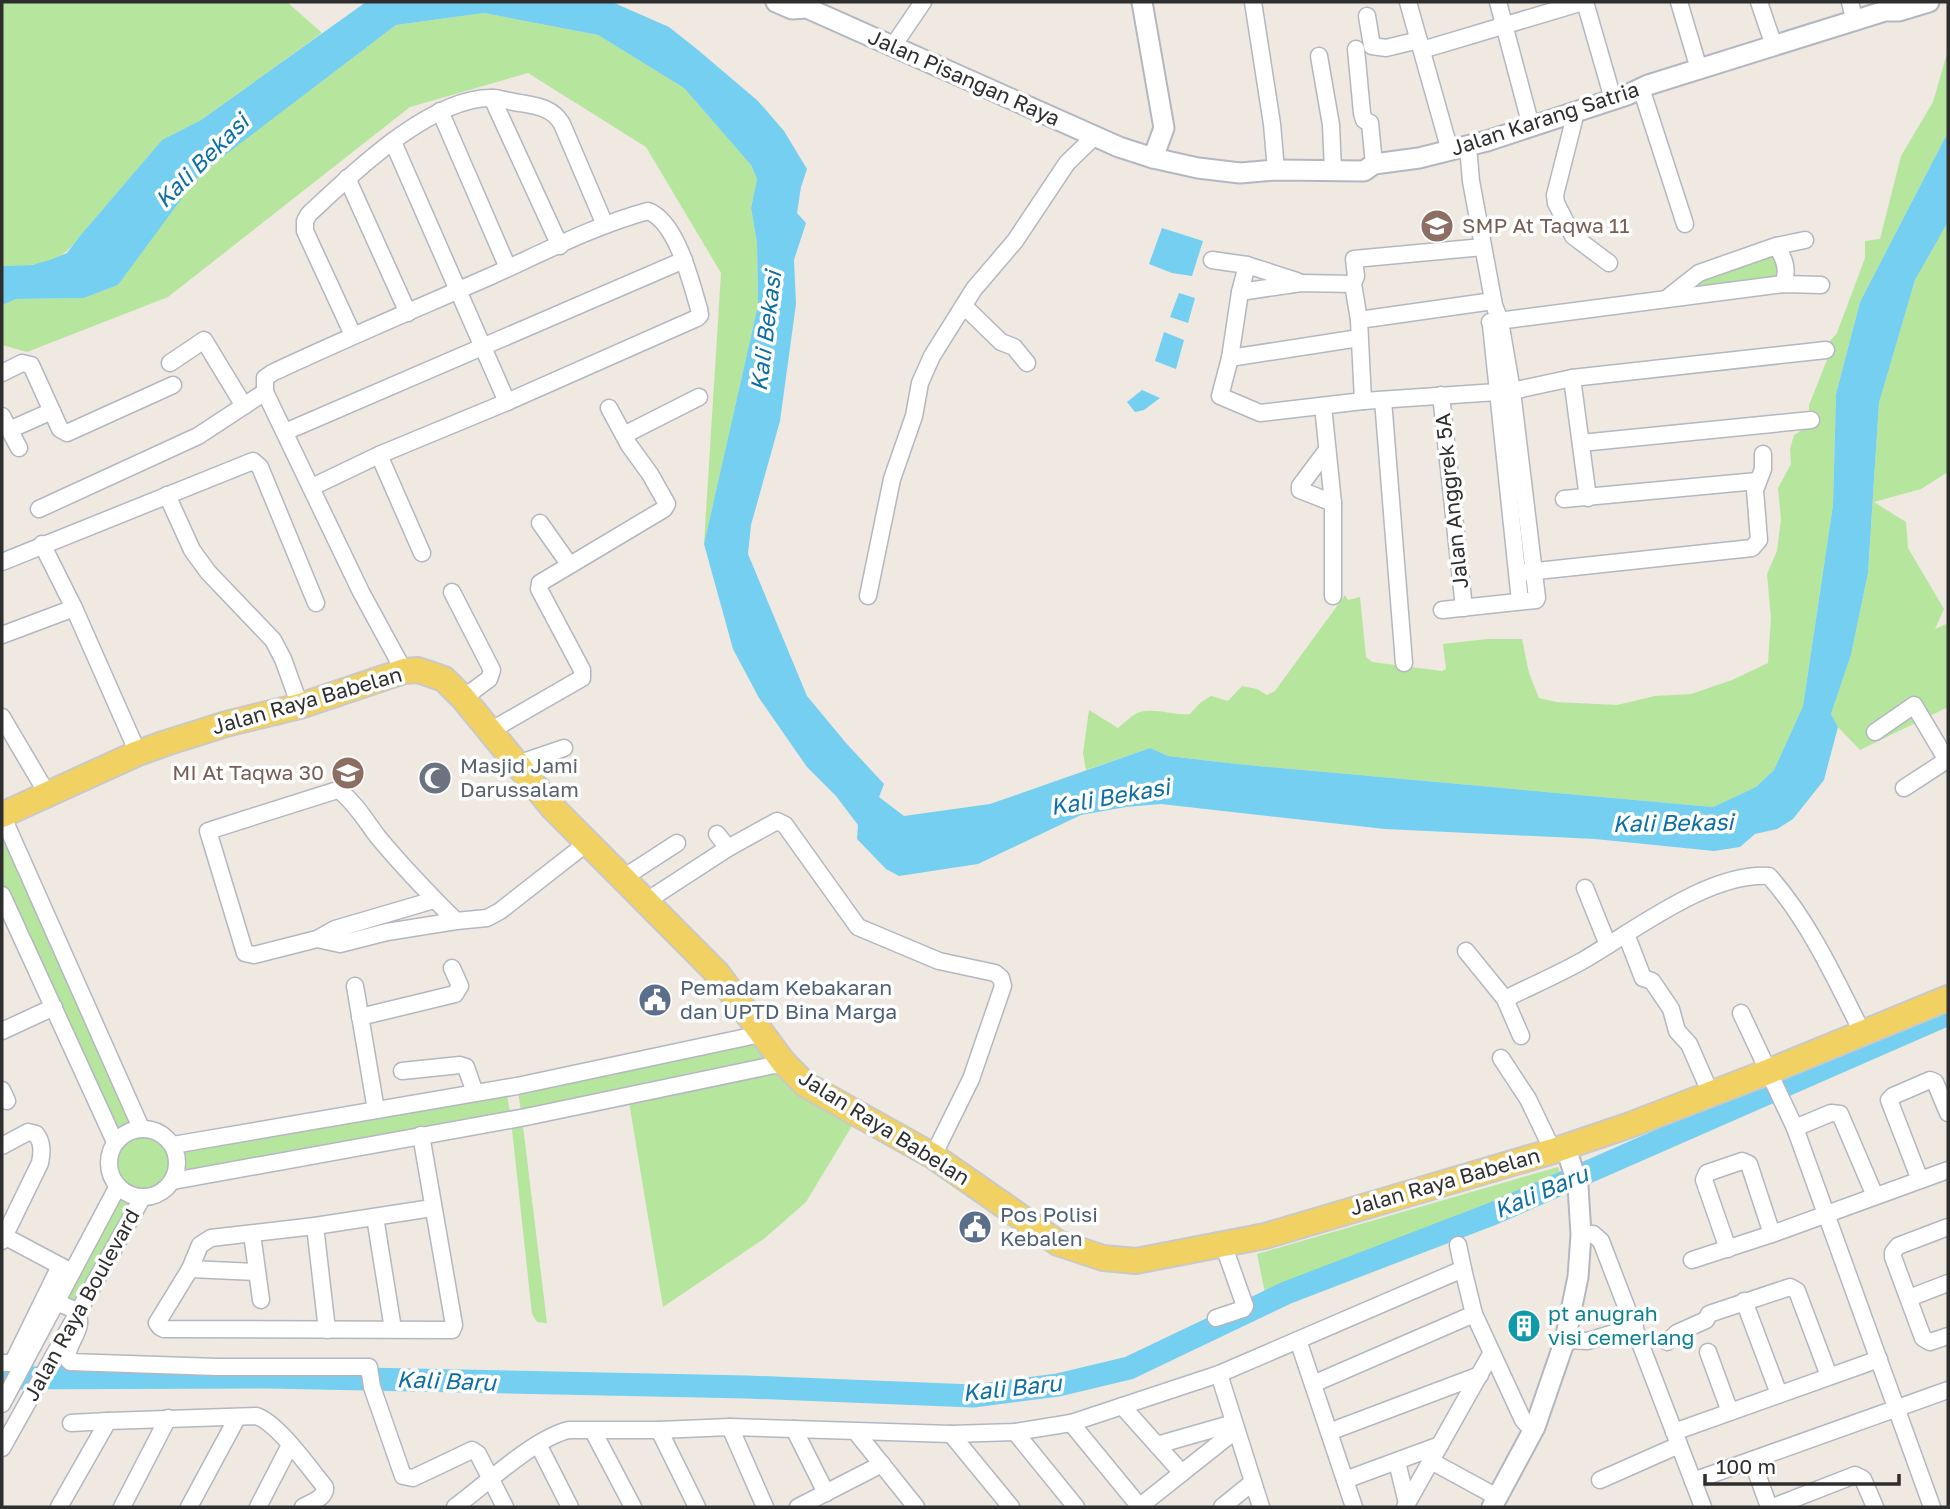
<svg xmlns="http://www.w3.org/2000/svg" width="1950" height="1509" font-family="'Golos Text',sans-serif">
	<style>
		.green { fill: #b6e59e }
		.water { fill: #75cff0 }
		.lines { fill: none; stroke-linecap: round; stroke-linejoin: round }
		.river { stroke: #75cff0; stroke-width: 23 }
		.minor-casing { stroke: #b4b7c1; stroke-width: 19 }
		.tertiary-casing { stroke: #b4b7c1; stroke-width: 23 }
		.primary-casing { stroke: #c9c9c9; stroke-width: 28 }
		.minor { stroke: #fff; stroke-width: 16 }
		.tertiary { stroke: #fff; stroke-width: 19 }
		.primary { stroke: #f2d163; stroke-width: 24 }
		.labels { text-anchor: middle; stroke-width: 7; stroke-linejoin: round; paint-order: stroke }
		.street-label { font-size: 21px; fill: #2e2e2e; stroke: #fff }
		.education-label { font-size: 21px; fill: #785e54; stroke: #fff; text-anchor: start }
		.worship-label { font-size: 21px; fill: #5b616d; stroke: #fff; text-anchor: start }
		.service-label { font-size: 21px; fill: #4e5e75; stroke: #fff; text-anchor: start }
		.culture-label { font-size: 21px; fill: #0d838f; stroke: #fff; text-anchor: start }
		.water-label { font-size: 23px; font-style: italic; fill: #0d6fa3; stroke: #fff }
	</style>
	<rect width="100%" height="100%" fill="#efe9e1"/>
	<g class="green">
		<path d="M 2,2 L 287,2 L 322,33 L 201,120 L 162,140 L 79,237 C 58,267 36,265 2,266 Z"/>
		<path d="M 484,13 L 598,35 L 684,88 L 751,165 L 757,179 L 751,208 L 757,243 L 758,305 L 704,544 L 721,273 L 646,147 L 528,73 L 410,107 L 168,297 L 27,352 L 2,345 L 2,305 L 15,299 L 84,298 L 118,285 L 198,175 L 396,25 Z"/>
		<path d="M 1948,50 L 1948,132 L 1860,302 L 1836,394 L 1833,505 L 1803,706 L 1774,770 L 1756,787 L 1713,807 L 1237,764 L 1168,756 L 1150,748 L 1086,770 L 1083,753 L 1089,710 L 1118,728 C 1124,723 1133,714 1140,712 C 1157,708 1174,716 1190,714 L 1201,702 L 1211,696 L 1228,701 L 1242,686 L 1257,689 L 1267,695 L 1275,691 L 1345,595 L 1348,600 L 1360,597 L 1366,657 L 1372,662 L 1442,671 L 1446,669 L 1443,644 L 1487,639 L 1522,639 L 1529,673 L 1539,698 L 1556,702 L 1617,705 L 1655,696 L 1691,694 L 1732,680 L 1768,663 L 1771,618 L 1767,574 L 1777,551 L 1781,519 L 1778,488 L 1791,464 L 1790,449 L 1794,435 L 1802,430 L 1809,415 L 1809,405 L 1829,355 L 1830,341 L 1837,333 L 1865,258 L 1865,241 L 1880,239 L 1901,156 L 1933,102 Z"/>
		<path d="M 1948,222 L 1948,472 L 1921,489 L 1874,502 L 1906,522 L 1908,548 L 1944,609 L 1935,629 L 1948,623 L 1948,707 L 1860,750 L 1838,727 L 1831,714 L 1851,655 L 1868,573 L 1879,403 L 1915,280 Z"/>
		<path d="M 1776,246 L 1786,278 L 1666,299 L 1699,273 Z"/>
		<path d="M 2,815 L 141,1128 L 159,1132 L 173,1145 L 506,1088 L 511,1119 L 522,1117 L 517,1086 L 761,1034 L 858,1116 L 806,1202 L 765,1238 L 663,1307 L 628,1096 L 522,1118 L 547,1323 L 537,1322 L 532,1314 L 511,1120 L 173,1181 L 160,1194 L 142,1198 L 77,1311 L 57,1302 L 118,1187 C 109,1170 108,1160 115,1142 L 2,895 Z"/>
		<path d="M 1558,1167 L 1562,1178 L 1265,1293 L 1257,1254 Z"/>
	</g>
	<g class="water">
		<path d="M 366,2 L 612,2 L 669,27 L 698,50 L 758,101 L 784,131 L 807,169 L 801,187 L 797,213 L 806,223 L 794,260 L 796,304 L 780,421 L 751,525 L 748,554 L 807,696 L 846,743 L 884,784 L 879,797 L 904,816 L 990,804 L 1150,748 L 1168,756 L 1237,764 L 1713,807 L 1756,787 L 1774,770 L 1803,706 L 1833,505 L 1836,394 L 1860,302 L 1948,132 L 1948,222 L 1915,280 L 1879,403 L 1868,573 L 1851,655 L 1831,714 L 1838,727 L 1824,780 L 1793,819 L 1777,829 L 1755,834 L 1740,847 L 1714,851 L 1595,839 L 1385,829 L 1161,804 L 1126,807 L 1081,815 L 978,864 L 899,876 L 886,869 L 857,839 L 858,825 L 836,796 L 807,767 L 759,698 L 733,649 L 704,544 L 758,305 L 757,243 L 751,208 L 757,179 L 751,165 L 684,88 L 598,35 L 484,13 L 396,25 L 199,175 L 118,285 L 84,298 L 16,299 L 2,305 L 2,266 L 32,265 L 50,260 L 67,253 L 79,237 L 162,140 L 201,120 Z"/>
		<path d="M 1162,228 L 1203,241 L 1192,276 L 1172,273 L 1149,264 Z"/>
		<path d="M 1179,293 L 1195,298 L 1188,323 L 1170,317 Z"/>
		<path d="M 1164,332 L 1184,340 L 1176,369 L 1155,361 Z"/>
		<path d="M 1142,390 L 1160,398 L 1144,410 L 1135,412 L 1127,402 Z"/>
	</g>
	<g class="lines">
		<path class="river" d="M 2,1378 L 268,1377 L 747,1387 L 973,1396 L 1058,1385 L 1129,1368 L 1286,1293 L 1492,1214 L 1948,1014"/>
		<defs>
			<g id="minor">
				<path d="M 1253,2 L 1272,124 L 1276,170"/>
				<path d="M 1408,2 L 1450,151"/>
				<path d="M 1498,2 L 1531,126"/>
				<path d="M 1585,2 L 1613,99"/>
				<path d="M 1679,2 L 1699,69"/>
				<path d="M 1759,2 L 1774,46"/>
				<path d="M 1850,2 L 1855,22"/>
				<path d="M 1367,16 L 1372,46 L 1386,48 L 1419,40"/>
				<path d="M 893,46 L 923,2"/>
				<path d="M 1356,49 L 1362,113 L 1364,120 L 1370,123 L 1374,164"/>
				<path d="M 1422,50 L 1583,2"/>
				<path d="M 1319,56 L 1331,125 L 1333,170"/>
				<path d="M 1641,88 L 1685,224"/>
				<path d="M 492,98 L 560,246"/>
				<path d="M 440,111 L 508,268"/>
				<path d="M 1576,112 L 1555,195 L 1556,203 L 1573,236 L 1609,263"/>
				<path d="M 393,142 L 507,402"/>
				<path d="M 347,178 L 408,313"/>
				<path d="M 1776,246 L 1805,240"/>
				<path d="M 1212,260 L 1247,265 L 1297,281"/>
				<path d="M 1247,265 L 1240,292 L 1230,358 L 1220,396 L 1260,413 L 1363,401 L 1512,391 L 1572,378 L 1826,350"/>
				<path d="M 1240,292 L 1301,283 L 1353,284"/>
				<path d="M 1666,299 L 1699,273 L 1776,246 C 1784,257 1789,271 1783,284"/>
				<path d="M 964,306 L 1001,342 L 1014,347 L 1027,363"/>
				<path d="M 1359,320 L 1493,301"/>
				<path d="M 1490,322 L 1783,284 L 1821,285"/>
				<path d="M 1491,325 L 1520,601"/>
				<path d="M 353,335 L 305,231 L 305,221 L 309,214 C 351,175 432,95 494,98 C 502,99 512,102 520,103 C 537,106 553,108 562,124 L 605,225"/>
				<path d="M 1230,358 L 1359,338"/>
				<path d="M 170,363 L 204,340 L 244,406"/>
				<path d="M 2,373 L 22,363 L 31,365 L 60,429 L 67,433 L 173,385"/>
				<path d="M 1572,378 L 1588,498"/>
				<path d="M 1441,395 L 1464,608"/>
				<path d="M 1383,400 L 1404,663"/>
				<path d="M 1363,401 L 1359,320 L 1353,284 L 1356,276 L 1354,259 L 1483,247"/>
				<path d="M 1323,406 L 1333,503 L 1333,596"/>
				<path d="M 2,416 L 19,448"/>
				<path d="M 9,430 L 52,411"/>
				<path d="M 285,432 L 684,260"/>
				<path d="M 624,435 L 699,397"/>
				<path d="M 1581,443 L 1811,420"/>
				<path d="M 1327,450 L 1300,486 L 1300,490 L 1333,503"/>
				<path d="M 379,455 L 422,553"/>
				<path d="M 312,487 L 379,455 L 507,402 L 697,318 L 700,315 L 699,309 C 691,282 677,222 648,211 C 593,226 542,253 491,276 C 418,308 344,339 272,373 L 265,378 L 265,392 L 361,592 L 404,671"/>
				<path d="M 167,495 L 192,550 L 208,572 L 273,640 L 283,659 L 300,706"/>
				<path d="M 1564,499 L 1757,481"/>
				<path d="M 39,509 L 198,436 L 265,392"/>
				<path d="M 540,523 L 569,564"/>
				<path d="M 42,544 L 74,608 L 138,753"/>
				<path d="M 2,562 L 253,461 L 260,467 L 316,603"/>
				<path d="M 1518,573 L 1752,548 L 1759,540 L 1755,490 L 1763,469 L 1763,454"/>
				<path d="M 452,592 L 492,670 L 489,679 L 463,698"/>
				<path d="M 868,596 L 892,479 L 914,416 L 920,383 L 932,356 L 974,289 L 1015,241 L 1067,163 L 1095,136"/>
				<path d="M 1442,610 L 1536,600 L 1537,598 L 1512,391 L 1500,321 L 1494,305 L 1471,181 L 1468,146"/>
				<path d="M 2,635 L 74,608"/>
				<path d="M 2,717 L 48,795"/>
				<path d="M 490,731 L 582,678 L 582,670 L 539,589 L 540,583 L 664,509 L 667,504 L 650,474 L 629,445 L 609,408"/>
				<path d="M 1875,732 L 1914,705 L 1948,762"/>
				<path d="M 517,764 L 564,748"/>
				<path d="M 1904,788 L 1947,760"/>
				<path d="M 2,815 L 141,1128"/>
				<path d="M 717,834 L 728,848"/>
				<path d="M 623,878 L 677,843"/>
				<path d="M 1585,888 L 1608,945"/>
				<path d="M 2,895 L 115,1142"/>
				<path d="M 434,900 L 335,929 L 317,939 L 340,944 L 387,932 L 456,921 L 487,918 L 500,911 L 587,843"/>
				<path d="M 645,902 L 728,848 L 777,821 L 785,825 L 858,927 L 939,961 L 995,973 L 1001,978 L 1003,986 L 971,1079 L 933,1156"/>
				<path d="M 1626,934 L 1643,978 L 1652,981 L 1671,1009 L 1677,1031 L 1689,1044 L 1710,1092"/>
				<path d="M 317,939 L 254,955 L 245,953 L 208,831 L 334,791 L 340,791 C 356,804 366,821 378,837 C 402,866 429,894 456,921"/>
				<path d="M 1466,951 L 1505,999 L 1521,1036"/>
				<path d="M 355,986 L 376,1110"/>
				<path d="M 1505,999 C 1531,986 1557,975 1582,961 C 1634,931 1709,872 1769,876 C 1809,921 1836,980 1863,1034"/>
				<path d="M 1741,1013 L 1795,1128 L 1932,1507"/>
				<path d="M 360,1017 L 455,994 L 460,986 L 452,968"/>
				<path d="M 2,1031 L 54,1007"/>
				<path d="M 1501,1058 L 1528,1099 L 1553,1151"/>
				<path d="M 402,1071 L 460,1065 L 466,1067 L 475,1093"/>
				<path d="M 2,1090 L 7,1101"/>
				<path d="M 1795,1128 L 1831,1113 L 1840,1114 L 1875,1196"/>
				<circle cx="143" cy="1163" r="34"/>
				<path d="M 421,1135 L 454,1325 L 452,1330 L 164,1329 L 160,1327 L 157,1323 L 190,1269 L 200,1245 L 211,1238 L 315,1226 L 432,1208"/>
				<path d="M 173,1145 L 517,1086 L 761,1034"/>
				<path d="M 2,1146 L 28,1132 L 36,1134 C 43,1143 42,1153 40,1163 L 2,1241"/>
				<path d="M 1920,1180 L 1889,1100 L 1893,1096 L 1930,1080 L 1935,1082 L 1948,1113"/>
				<path d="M 173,1181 L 526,1117 L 784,1063"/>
				<path d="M 375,1217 L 393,1329"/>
				<path d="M 315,1226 L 327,1330"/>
				<path d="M 1948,1227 L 1898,1246 L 1893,1252 L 1893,1257 L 1923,1338 L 1930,1342 L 1948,1336"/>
				<path d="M 2,1231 L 4,1236 L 68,1270"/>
				<path d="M 252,1234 L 261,1300"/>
				<path d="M 1581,1235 L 1593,1234 L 1601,1241 L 1703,1507"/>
				<path d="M 1458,1245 L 1463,1269"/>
				<path d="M 1728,1249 L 1704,1180 L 1707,1173 L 1742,1161 L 1749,1164 L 1772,1234"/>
				<path d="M 1692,1260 L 1772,1234 L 1948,1170"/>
				<path d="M 190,1269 L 257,1272"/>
				<path d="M 45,1297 L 77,1311 C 85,1330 68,1340 67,1358 L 70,1362 L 217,1367 L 369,1367 L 372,1387 L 403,1476 L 413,1478 L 472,1450 L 478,1454 L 505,1507"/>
				<path d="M 1909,1298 L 1948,1283"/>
				<path d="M 1744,1301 L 1779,1394"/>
				<path d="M 1216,1318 L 1243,1309 L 1245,1306 L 1223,1244"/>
				<path d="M 1298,1340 L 1354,1507"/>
				<path d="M 1565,1340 L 1588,1341 L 1635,1326"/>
				<path d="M 1667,1342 L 1677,1333 L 1706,1320 L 1709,1314 L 1790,1287 L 1797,1291 L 1829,1376"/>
				<path d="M 1708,1352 L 1730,1412"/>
				<path d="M 2,1363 L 11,1363 L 14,1360 L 60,1266"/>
				<path d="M 1219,1374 L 1261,1507"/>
				<path d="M 1313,1384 L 1474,1314"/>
				<path d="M 2,1404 L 118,1186"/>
				<path d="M 1122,1406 L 1182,1473"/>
				<path d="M 71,1423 L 108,1421"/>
				<path d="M 1071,1423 L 1140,1507"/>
				<path d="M 730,1427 L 765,1507"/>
				<path d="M 794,1429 L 826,1493"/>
				<path d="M 659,1430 L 697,1507"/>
				<path d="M 593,1431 L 633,1507"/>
				<path d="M 856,1432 L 916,1507"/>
				<path d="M 1015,1432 L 1076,1507"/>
				<path d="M 1329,1432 L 1480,1375"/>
				<path d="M 1674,1432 L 1879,1359"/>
				<path d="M 951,1434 L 1011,1507"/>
				<path d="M 1157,1445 L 1234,1423"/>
				<path d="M 539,1446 L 570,1507"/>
				<path d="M 2,1448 L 142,1198"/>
				<path d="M 1752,1460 L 1769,1507"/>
				<path d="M 1431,1461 L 1497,1497"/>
				<path d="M 1397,1462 L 1407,1503"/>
				<path d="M 1345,1480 L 1440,1445"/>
				<path d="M 1600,1480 L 1679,1445"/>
				<path d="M 1693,1481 L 1948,1390"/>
				<path d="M 59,1507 L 108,1421 L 256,1416 C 277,1422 310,1469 325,1487 C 326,1498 312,1502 303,1507"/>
				<path d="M 122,1507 L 168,1418"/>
				<path d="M 189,1507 L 237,1418"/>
				<path d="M 258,1507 L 290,1445"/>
				<path d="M 455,1507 C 485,1485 534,1438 569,1430 L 659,1430 L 730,1427 L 951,1434 L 1015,1432 L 1071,1423 L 1219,1374 L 1463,1269 L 1474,1314 L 1523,1420 L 1533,1431"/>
				<path d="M 798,1507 L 882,1464"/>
				<path d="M 1139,1507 L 1236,1430"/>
				<path d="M 1222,1507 L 1253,1482"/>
				<path d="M 1405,1507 L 1491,1354"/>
				<path d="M 1773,1507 L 1855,1475 L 1863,1479 L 1875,1507"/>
			</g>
			<g id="tertiary">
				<path d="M 776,2 L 792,9 L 807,8 L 1119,147 L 1153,158 L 1198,168 L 1240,173 L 1276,170 L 1364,171 L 1374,164 L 1419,158 L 1487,141 L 1627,95 L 1648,85 L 1885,11 L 1899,11 L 1929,2"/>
				<path d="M 1142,2 L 1164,128 L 1153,158"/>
				<path d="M 1492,1507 L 1535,1427 L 1565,1340 L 1578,1277 L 1581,1235 L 1578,1186 L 1565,1145"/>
			</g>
			<path id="primary" d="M 2,815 L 138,753 L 166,743 L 226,724 L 300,706 L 404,671 L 418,670 L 444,679 L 463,698 L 553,808 L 717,973 L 784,1063 L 806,1085 L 933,1156 L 1058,1243 L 1103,1258 L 1136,1261 L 1265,1236 L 1553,1151 L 1630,1125 L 1770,1071 L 1948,998"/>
		</defs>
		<use href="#minor" class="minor-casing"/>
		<use href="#tertiary" class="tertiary-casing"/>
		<use href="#primary" class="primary-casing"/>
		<use href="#minor" class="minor"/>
		<use href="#tertiary" class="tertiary"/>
		<use href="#primary" class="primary"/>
	</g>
	<defs>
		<symbol id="school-disc" viewBox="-11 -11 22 22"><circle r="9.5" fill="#8d6e63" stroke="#fff"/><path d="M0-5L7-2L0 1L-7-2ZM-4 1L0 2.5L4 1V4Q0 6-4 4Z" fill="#fff"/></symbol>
		<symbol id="mosque-disc" viewBox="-11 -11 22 22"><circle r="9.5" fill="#6b7280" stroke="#fff"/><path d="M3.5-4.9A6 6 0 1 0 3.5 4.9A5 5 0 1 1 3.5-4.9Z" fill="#fff"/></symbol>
		<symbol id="civic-disc" viewBox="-11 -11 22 22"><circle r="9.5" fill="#5c6f8a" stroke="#fff"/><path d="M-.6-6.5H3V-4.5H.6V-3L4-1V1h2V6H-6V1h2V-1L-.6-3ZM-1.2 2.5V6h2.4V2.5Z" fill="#fff"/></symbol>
		<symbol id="building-disc" viewBox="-11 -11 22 22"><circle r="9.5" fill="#0f9aa8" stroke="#fff"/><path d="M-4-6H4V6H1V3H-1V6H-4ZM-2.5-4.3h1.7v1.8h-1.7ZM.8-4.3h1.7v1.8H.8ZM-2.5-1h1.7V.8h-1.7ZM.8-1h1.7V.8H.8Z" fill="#fff"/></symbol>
	</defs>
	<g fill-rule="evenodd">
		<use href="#school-disc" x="1418" y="207" width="38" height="38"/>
		<use href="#school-disc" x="329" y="754" width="38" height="38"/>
		<use href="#mosque-disc" x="416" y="759" width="38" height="38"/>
		<use href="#civic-disc" x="636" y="981" width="38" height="38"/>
		<use href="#civic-disc" x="956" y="1208" width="38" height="38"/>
		<use href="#building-disc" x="1505" y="1307" width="38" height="38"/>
	</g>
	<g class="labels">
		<g class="street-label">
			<text transform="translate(964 78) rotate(24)" y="7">Jalan Pisangan Raya</text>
			<text transform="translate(1545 119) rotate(-18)" y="7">Jalan Karang Satria</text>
			<text transform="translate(1452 501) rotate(-96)" y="7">Jalan Anggrek 5A</text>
			<text transform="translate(307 701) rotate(-16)" y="7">Jalan Raya Babelan</text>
			<text transform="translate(884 1128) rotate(32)" y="7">Jalan Raya Babelan</text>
			<text transform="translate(1445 1182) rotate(-16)" y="7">Jalan Raya Babelan</text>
			<text transform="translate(82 1305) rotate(-61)" y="7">Jalan Raya Boulevard</text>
		</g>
		<g class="education-label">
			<text x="1462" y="233">SMP At Taqwa 11</text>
			<text x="324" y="780" text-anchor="end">MI At Taqwa 30</text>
		</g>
		<g class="worship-label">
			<text x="460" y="773">Masjid Jami<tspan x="460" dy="24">Darussalam</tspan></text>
		</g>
		<g class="service-label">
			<text x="680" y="995">Pemadam Kebakaran<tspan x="680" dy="24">dan UPTD Bina Marga</tspan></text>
			<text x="1000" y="1222">Pos Polisi<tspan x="1000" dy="24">Kebalen</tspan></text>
		</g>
		<g class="culture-label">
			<text x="1548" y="1321">pt anugrah<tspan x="1548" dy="24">visi cemerlang</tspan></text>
		</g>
		<g class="water-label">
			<text transform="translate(202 161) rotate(-45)" y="8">Kali Bekasi</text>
			<text transform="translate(766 331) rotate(-83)" y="8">Kali Bekasi</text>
			<text transform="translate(1110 797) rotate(-10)" y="8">Kali Bekasi</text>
			<text transform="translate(1673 823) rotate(-1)" y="8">Kali Bekasi</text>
			<text transform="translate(1541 1192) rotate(-23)" y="8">Kali Baru</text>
			<text transform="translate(446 1381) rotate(2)" y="8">Kali Baru</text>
			<text transform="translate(1012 1388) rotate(-6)" y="8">Kali Baru</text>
		</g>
	</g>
	<rect width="1950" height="1509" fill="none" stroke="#2e2e2e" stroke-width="7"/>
	<path d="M1705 1474v10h194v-10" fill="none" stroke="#2e2e2e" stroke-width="3.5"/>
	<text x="1716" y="1474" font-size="21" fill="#2e2e2e" stroke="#ffffff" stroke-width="5" paint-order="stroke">100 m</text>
</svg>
